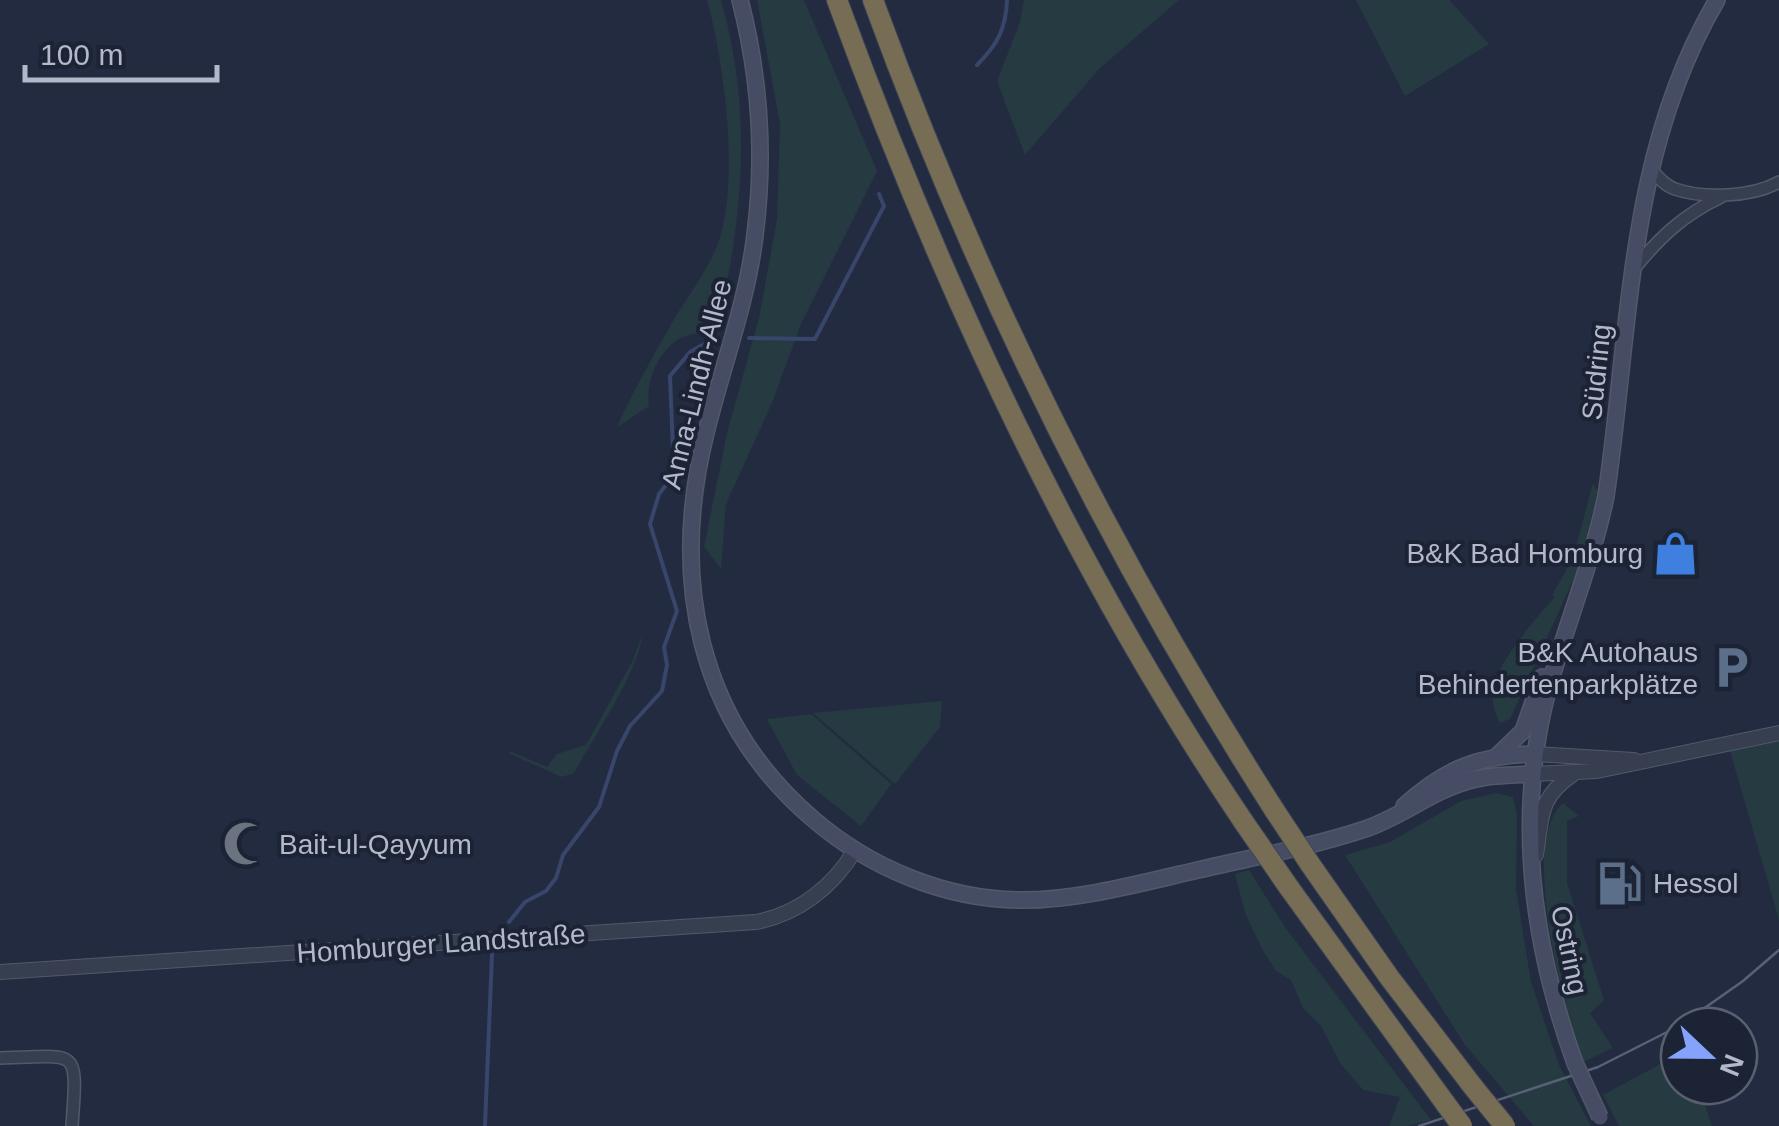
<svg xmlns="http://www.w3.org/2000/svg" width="1779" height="1126" font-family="Arial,sans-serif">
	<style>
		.green { fill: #253a41 }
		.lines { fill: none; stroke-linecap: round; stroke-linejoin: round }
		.stream { stroke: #37466a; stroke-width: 4 }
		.minor-casing { stroke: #52596a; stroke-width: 14 }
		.tertiary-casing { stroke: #52596a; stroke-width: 16 }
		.secondary-casing { stroke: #52596a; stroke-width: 18 }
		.motorway-casing { stroke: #3f4657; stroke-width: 22 }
		.minor { stroke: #373e50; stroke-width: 11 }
		.tertiary { stroke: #373e50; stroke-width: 14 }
		.secondary { stroke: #454c63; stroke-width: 15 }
		.motorway { stroke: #766d54; stroke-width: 20 }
		.tram { stroke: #596177; stroke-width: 2.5 }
		.secondary-bridge-casing { stroke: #52596a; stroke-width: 18; stroke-linecap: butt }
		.motorway-bridge-casing { stroke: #3f4657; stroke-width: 22; stroke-linecap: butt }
		.secondary-bridge { stroke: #454c63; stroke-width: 15 }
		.motorway-bridge { stroke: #766d54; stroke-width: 20 }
		.labels { text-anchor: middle; stroke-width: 8; stroke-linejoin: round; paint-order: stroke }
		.street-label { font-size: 28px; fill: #b3b9ca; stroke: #1c2335 }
		.poi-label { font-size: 28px; fill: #b3b9ca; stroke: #1c2335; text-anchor: end }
	</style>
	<rect width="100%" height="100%" fill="#232b40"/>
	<g class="green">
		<path d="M 707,0 L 721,0 C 753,111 743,219 717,330 C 705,333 687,333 677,340 C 656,355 646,382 649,406 L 617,427 C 635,387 657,349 679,311 C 694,288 712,263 720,237 C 739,175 724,62 707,0 Z"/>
		<path d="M 757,0 L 804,0 L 877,171 L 801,324 L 772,403 L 726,504 L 721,569 L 704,547 L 727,433 L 759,318 L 777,219 L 780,124 Z"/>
		<path d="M 1024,0 L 1179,0 L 1099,69 L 1025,155 L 997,81 L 1020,22 Z"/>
		<path d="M 1356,0 L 1449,0 L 1489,44 L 1405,96 Z"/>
		<path d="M 1593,483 L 1599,494 L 1584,556 L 1510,719 L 1500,723 C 1494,711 1490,697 1494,683 C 1501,659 1538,615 1555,597 L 1552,595 L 1573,558 Z"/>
		<path d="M 642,635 C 640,669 592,740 574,773 L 562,777 L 510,754 L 510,751 L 547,767 L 557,754 L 586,745 L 632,662 Z"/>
		<path d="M 942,701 L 940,727 L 895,784 L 813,713 Z"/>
		<path d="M 811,714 L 891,784 L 861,826 L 797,775 L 767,719 Z"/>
		<path d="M 1779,741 L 1779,920 L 1730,751 Z"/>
		<path d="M 1496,793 L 1513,797 L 1517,814 L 1516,889 L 1531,982 L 1559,1065 L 1591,1126 L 1534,1126 L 1465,1045 L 1345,855 L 1390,842 L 1461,801 Z"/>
		<path d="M 1563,803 L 1579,816 L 1567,821 L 1567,883 L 1604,1000 L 1590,1013 L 1613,1048 L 1583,1062 C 1565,1012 1518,842 1563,803 Z"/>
		<path d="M 1249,870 L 1285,927 L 1431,1120 L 1407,1126 L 1389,1126 L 1400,1097 L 1363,1090 L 1340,1063 L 1321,1026 L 1303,1008 L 1291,980 L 1276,971 L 1263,951 L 1245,913 L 1235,874 Z"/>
		<path d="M 1679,1054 L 1679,1086 L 1699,1086 L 1712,1126 L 1619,1126 L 1603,1095 Z"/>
	</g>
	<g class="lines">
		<g class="stream">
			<path d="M 977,65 C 997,45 1006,29 1007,0"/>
			<path d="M 749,338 L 815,339 L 884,206 L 879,194"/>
			<path d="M 509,922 L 525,902 L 546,891 L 556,878 L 563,855 L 599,807 L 617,751 L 630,726 L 662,691 L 667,665 L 664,647 L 677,611 L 650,524 L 659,494 L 674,475 L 670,376 L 690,352 L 713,339"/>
			<path d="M 485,1126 L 492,954"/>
		</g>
		<defs>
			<g id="minor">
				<path d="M 1650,168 C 1657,176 1665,186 1675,189 C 1704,199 1752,197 1779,182"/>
				<path d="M 1633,270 C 1660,237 1683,215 1721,197"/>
				<path d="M 0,1058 C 78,1057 78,1043 72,1126"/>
			</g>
			<g id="tertiary">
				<path d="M 1535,754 L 1634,760"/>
				<path d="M 1533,774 L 1597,771 L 1779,733"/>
				<path d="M 1536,855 C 1542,818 1538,798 1572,775"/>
				<path d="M 0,972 L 756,922 C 798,914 833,887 855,850"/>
			</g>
			<g id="secondary">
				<path d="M 740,0 C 760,77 765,156 755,235 C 747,303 722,367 706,433 C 670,577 696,719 813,819 C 870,868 946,900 1022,900 C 1080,900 1141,883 1198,870 C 1254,857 1311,847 1365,829 C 1401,817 1432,791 1468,781 C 1489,775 1511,775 1533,774"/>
				<path d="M 1498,755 L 1523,731 L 1542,677"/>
				<path d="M 1404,806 C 1446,768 1480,755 1535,754"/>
				<path d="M 1575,1063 C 1532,944 1515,819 1547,694 C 1565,627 1592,564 1606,496 C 1631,326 1627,153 1717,0"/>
			</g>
			<g id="motorway">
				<path d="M 837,0 C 942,287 1072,567 1243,821"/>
				<path d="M 873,0 C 977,285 1111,555 1275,811"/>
				<path d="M 1310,864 L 1389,977 L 1474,1088"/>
				<path d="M 1290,889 L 1445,1103"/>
			</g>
		</defs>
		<use href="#minor" class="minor-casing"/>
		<use href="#tertiary" class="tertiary-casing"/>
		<use href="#secondary" class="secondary-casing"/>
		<use href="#motorway" class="motorway-casing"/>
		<use href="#minor" class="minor"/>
		<use href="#tertiary" class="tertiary"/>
		<use href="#secondary" class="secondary"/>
		<use href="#motorway" class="motorway"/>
		<g class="tram">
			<path d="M 1679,1026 L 1743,981 L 1779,950"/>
			<path d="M 1419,1126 L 1598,1067 L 1679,1026"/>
		</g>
		<defs>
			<path id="secondary-bridge" d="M 1575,1063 L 1600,1117"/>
			<g id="motorway-bridge">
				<path d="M 1275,811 L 1310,864"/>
				<path d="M 1243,821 L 1290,889"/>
				<path d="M 1474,1088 L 1505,1126"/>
				<path d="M 1445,1103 L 1462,1126"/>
			</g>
		</defs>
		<use href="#secondary-bridge" class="secondary-bridge-casing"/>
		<use href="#motorway-bridge" class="motorway-bridge-casing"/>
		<use href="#secondary-bridge" class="secondary-bridge"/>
		<use href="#motorway-bridge" class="motorway-bridge"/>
	</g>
	<defs>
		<symbol id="shop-bare" viewBox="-9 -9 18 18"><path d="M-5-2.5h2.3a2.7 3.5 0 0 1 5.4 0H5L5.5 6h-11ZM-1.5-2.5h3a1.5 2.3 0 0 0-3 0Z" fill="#3f7fe0" stroke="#1c2335" stroke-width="2.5" paint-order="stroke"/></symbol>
		<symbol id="parking-bare" viewBox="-9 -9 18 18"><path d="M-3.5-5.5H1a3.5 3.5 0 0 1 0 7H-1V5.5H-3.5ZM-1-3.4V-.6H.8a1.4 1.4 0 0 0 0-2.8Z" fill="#5c6f8a" stroke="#1c2335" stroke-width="2.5" paint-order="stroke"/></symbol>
		<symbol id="mosque-bare" viewBox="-9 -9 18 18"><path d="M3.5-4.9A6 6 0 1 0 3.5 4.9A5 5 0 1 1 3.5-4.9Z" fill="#6b7280" stroke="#1c2335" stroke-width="2.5" paint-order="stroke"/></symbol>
		<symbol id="fuel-bare" viewBox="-9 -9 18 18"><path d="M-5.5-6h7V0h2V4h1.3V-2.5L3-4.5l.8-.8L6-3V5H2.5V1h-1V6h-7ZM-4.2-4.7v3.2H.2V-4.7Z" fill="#5c6f8a" stroke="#1c2335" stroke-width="2.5" paint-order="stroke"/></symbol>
	</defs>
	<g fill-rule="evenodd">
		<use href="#shop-bare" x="1644" y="522" width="63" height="63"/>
		<use href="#parking-bare" x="1700" y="636" width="63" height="63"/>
		<use href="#mosque-bare" x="214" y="812" width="63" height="63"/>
		<use href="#fuel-bare" x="1588" y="852" width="63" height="63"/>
	</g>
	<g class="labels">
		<g class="street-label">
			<text transform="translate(1596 372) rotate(-84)" y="10">Südring</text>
			<text transform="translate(696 384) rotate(-76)" y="10">Anna-Lindh-Allee</text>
			<text transform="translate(441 943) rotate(-4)" y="10">Homburger Landstraße</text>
			<text transform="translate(1570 950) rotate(78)" y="10">Ostring</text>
		</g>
		<g class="poi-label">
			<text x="1643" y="563">B&amp;K Bad Homburg</text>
			<text x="1698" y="662">B&amp;K Autohaus<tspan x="1698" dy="32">Behindertenparkplätze</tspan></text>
			<text x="279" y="854" text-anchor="start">Bait-ul-Qayyum</text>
			<text x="1653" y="893" text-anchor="start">Hessol</text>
		</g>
	</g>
	<g transform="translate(1709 1056) rotate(112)"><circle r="48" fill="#1c2335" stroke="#585f71" stroke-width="2.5"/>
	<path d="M0-8L18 38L0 25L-18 38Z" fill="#85a3fd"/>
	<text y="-15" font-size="28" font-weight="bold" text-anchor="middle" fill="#b3b9ca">N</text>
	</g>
	<path d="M25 65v15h192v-15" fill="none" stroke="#b3b9ca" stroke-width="5"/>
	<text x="40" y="65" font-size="30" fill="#b3b9ca" stroke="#1c2335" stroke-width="8" paint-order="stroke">100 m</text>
</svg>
